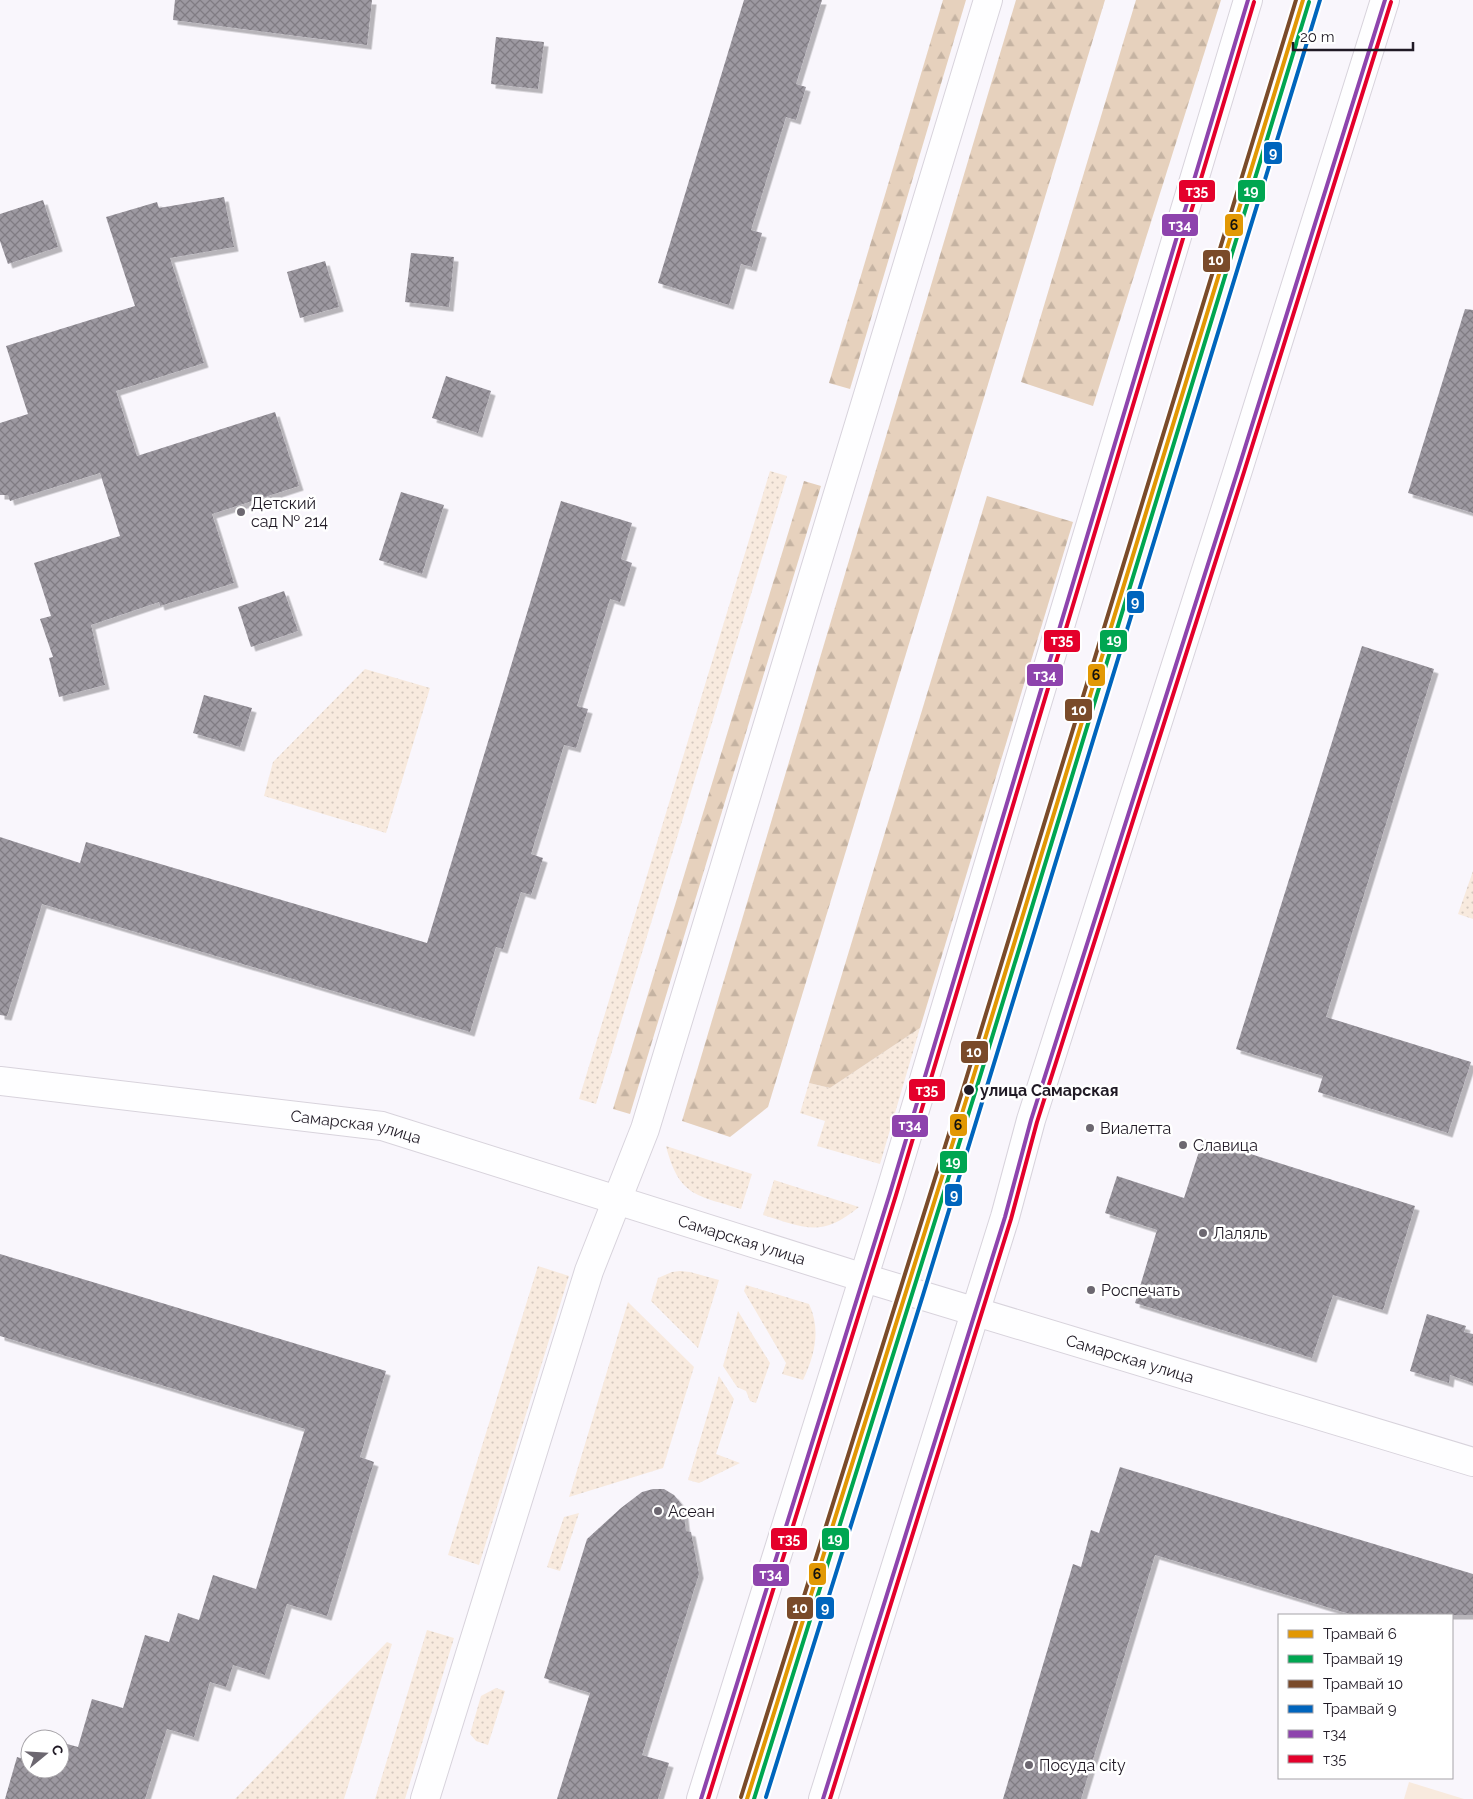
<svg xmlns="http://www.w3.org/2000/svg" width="1473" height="1799" font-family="Raleway,sans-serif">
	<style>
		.green { fill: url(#green-dots) }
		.forest { fill: url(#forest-firs) }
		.pitch { fill: #f8eade }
		.building { fill: url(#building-cross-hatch); filter: url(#shadow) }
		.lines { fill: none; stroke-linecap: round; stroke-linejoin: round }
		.minor-casing { stroke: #d8d3dc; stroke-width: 30 }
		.major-casing { stroke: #d8d3dc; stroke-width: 30 }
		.minor { stroke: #fefeff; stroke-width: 28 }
		.major { stroke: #fefeff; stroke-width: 28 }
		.bus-1-casing { stroke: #fff; stroke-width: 8 }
		.bus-2-casing { stroke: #fff; stroke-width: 8 }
		.bus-1 { stroke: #8e44ad; stroke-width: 4 }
		.bus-2 { stroke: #e4002b; stroke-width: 4 }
		.tram-1-casing { stroke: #fff; stroke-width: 8 }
		.tram-2-casing { stroke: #fff; stroke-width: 8 }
		.tram-3-casing { stroke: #fff; stroke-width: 8 }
		.tram-4-casing { stroke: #fff; stroke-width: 8 }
		.tram-1 { stroke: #e29804; stroke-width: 4 }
		.tram-2 { stroke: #00a651; stroke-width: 4 }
		.tram-3 { stroke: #7a4b2a; stroke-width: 4 }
		.tram-4 { stroke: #0065bd; stroke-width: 4 }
		.poi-dot { fill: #6c6770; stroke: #fff; stroke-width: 2 }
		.stop-dot { fill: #201a25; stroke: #fff; stroke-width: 2 }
		.labels { text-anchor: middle; stroke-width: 5; stroke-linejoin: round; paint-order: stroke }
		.poi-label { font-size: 16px; fill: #201a25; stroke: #fff; text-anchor: start }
		.stop-label { font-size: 16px; font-weight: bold; fill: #201a25; stroke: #fff; text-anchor: start }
		.street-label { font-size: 16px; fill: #201a25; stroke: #fff }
		.line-badge { stroke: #fff; stroke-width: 2 }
		.badge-label { font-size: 14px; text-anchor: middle; font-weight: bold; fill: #fff }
		.pale-badge-label { font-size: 14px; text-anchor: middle; font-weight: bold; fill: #111 }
	</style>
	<defs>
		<pattern id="green-dots" width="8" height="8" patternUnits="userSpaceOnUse" patternTransform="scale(1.25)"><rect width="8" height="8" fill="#f8eade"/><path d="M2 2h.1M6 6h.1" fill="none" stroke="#d4c8be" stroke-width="1.8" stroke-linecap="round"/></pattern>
		<pattern id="forest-firs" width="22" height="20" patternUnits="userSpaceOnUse" patternTransform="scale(1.25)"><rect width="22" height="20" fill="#e6d1bd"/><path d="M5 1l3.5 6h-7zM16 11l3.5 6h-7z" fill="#c5b3a2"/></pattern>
		<pattern id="building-cross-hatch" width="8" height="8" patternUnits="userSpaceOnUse" patternTransform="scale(1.25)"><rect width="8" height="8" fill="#9d99a1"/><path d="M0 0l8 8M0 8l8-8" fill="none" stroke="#807c83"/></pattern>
		<filter id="shadow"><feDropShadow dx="4.5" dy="4.5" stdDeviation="0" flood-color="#0004"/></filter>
	</defs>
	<rect width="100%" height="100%" fill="#f9f6fc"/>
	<g class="green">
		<path d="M 770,471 L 787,476 L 596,1104 L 579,1099 Z"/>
		<path d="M 365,669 L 430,688 L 386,833 L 264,796 L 273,762 Z"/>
		<path d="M 1473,871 L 1473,919 L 1458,914 Z"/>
		<path d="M 920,1028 L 880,1164 L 817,1146 L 825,1121 L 800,1113 L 809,1083 L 830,1088 Z"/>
		<path d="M 666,1146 L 752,1174 L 741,1209 C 697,1195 679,1197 666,1146 Z"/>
		<path d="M 774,1180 L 859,1207 C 821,1238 806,1228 763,1215 Z"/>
		<path d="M 538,1266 L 569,1276 L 479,1565 L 448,1555 Z"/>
		<path d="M 680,1271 L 690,1272 L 719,1280 L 698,1348 L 651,1301 L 658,1278 L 672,1272 Z"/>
		<path d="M 746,1285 L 809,1304 C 821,1329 815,1355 803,1380 L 782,1374 L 786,1363 L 744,1291 Z"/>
		<path d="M 628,1302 L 694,1367 L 663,1468 L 569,1497 Z"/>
		<path d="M 738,1311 L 770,1363 L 756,1403 L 750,1401 L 746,1391 L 737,1387 L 723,1366 Z"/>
		<path d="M 719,1376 L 734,1399 L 716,1454 L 740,1463 L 699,1483 L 688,1480 Z"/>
		<path d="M 579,1513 L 560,1571 L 547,1567 L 564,1517 Z"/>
		<path d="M 427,1630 L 454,1638 L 405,1799 L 375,1799 Z"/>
		<path d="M 387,1642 L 392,1644 L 344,1799 L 235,1799 Z"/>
		<path d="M 496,1688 L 505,1691 L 488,1745 L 476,1741 L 470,1734 L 481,1696 Z"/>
	</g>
	<g class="forest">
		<path d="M 943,0 L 966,0 L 850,389 L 829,383 Z"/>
		<path d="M 1016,0 L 1105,0 L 768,1107 L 730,1137 L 682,1121 Z"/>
		<path d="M 1136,0 L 1221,0 L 1093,406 L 1021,382 Z"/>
		<path d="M 804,481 L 821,486 L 630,1114 L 613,1109 Z"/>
		<path d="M 987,496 L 1073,522 L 920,1028 L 830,1088 L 809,1083 Z"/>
	</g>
	<path class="pitch" d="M 1409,1782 L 1464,1799 L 1404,1799 Z"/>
	<g class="building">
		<path d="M 175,0 L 372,0 L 367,45 L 173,20 Z"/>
		<path d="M 744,0 L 822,0 L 796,84 L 806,87 L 796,120 L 786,117 L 751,230 L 762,233 L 752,267 L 741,264 L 729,305 L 658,283 Z"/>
		<path d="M 496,37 L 544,42 L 538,89 L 491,84 Z"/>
		<path d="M 224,197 L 234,247 L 170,258 L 204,363 L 116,391 L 137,456 L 275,412 L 299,486 L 212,514 L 234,583 L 160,606 L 159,602 L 91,625 L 105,685 L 59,697 L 49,658 L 53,657 L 40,619 L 51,616 L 34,563 L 120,536 L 100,473 L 10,501 L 8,495 L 0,495 L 0,423 L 28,414 L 6,346 L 135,306 L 106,217 L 157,202 L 159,208 Z"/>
		<path d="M 43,200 L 58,247 L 8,264 L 0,241 L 0,214 Z"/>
		<path d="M 411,253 L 454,257 L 449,307 L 405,302 Z"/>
		<path d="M 325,261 L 339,307 L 300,318 L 287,272 Z"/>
		<path d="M 1465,309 L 1473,310 L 1473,513 L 1408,493 Z"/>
		<path d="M 446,376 L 491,391 L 478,433 L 432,418 Z"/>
		<path d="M 401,492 L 444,505 L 422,574 L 379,560 Z"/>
		<path d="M 561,501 L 632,523 L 621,559 L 632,563 L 620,602 L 610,599 L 577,706 L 588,709 L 576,748 L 564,745 L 531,854 L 543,858 L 531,895 L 521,892 L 503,949 L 496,947 L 470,1032 L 42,904 L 7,1016 L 0,1015 L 0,837 L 80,863 L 86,842 L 427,943 Z"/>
		<path d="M 284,591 L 298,631 L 251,647 L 238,607 Z"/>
		<path d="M 1362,646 L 1434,669 L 1326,1017 L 1471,1062 L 1448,1133 L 1318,1092 L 1323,1076 L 1236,1049 Z"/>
		<path d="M 204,695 L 252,708 L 240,747 L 193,733 Z"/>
		<path d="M 1203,1139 L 1415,1206 L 1383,1310 L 1333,1295 L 1312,1358 L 1135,1303 L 1157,1230 L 1105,1213 L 1117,1176 L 1184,1198 Z"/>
		<path d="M 0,1254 L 386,1371 L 360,1457 L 374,1462 L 327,1616 L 287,1604 L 265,1675 L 233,1665 L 226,1687 L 210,1682 L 194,1737 L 167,1729 L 145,1799 L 5,1799 L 17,1757 L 30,1761 L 30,1769 L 55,1769 L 60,1771 L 60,1742 L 78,1747 L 92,1699 L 123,1708 L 145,1635 L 169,1642 L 178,1613 L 199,1620 L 213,1575 L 256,1589 L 305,1429 L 0,1336 Z"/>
		<path d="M 1427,1314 L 1466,1326 L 1464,1332 L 1473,1334 L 1473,1383 L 1450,1375 L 1449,1383 L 1410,1371 Z"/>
		<path d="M 1120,1467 L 1473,1574 L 1473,1615 L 1353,1615 L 1155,1555 L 1081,1799 L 1003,1799 L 1073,1564 L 1081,1567 L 1091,1530 L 1099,1533 Z"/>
		<path d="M 653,1489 L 664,1489 L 674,1495 L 683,1506 L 686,1531 L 691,1532 L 699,1574 L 642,1755 L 669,1763 L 658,1799 L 557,1799 L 590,1693 L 544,1678 L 587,1539 L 621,1508 L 642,1492 Z"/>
	</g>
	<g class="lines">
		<defs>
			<g id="minor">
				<path id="s1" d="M 0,1081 L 382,1126 L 864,1278 L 1473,1462"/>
				<path d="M 425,1799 L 589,1271 L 645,1129 L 988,0"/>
			</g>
			<g id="major">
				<path d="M 701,1799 L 890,1193 L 1248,0"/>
				<path d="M 823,1799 L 1005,1217 L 1031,1120 L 1238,470 L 1385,0"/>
			</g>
		</defs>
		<use href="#minor" class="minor-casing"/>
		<use href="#major" class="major-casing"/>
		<use href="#minor" class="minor"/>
		<use href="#major" class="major"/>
		<defs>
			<g id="bus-1">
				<path d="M 701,1799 L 890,1193 L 1248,0"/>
				<path d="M 823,1799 L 1005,1217 L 1031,1120 L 1238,470 L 1385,0"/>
			</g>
			<g id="bus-2">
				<path d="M 708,1799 L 896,1195 L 1254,2"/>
				<path d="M 830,1799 L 1011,1219 L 1037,1122 L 1244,472 L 1391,2"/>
			</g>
		</defs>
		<use href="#bus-1" class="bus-1-casing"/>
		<use href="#bus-2" class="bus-2-casing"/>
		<use href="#bus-1" class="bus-1"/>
		<use href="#bus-2" class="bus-2"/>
		<defs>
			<path id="tram-1" d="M 747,1799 L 969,1091 L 1303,0"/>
			<path id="tram-2" d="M 754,1799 L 975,1093 L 1309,2"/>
			<path id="tram-3" d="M 741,1797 L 963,1089 L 1296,0"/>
			<path id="tram-4" d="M 766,1797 L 923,1295 L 1320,0"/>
		</defs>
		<use href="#tram-1" class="tram-1-casing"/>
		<use href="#tram-2" class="tram-2-casing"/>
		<use href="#tram-3" class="tram-3-casing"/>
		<use href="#tram-4" class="tram-4-casing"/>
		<use href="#tram-1" class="tram-1"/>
		<use href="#tram-2" class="tram-2"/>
		<use href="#tram-3" class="tram-3"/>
		<use href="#tram-4" class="tram-4"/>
	</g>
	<g class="poi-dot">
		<circle cx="241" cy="512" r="5"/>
		<circle cx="1090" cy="1128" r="5"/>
		<circle cx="1183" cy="1145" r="5"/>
		<circle cx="1203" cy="1233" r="5"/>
		<circle cx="1091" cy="1290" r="5"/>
		<circle cx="658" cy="1511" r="5"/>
		<circle cx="1029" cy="1765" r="5"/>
	</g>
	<circle class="stop-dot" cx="969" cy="1090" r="6"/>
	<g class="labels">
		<g class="poi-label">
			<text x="251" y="509">Детский<tspan x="251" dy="18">сад № 214</tspan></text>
			<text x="1100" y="1134">Виалетта</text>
			<text x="1193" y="1151">Славица</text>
			<text x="1213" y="1239">Лаляль</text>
			<text x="1101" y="1296">Роспечать</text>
			<text x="668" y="1517">Асеан</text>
			<text x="1039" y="1771">Посуда city</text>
		</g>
		<g class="stop-label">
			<text x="980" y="1096">улица Самарская</text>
		</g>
		<g class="street-label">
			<text dy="6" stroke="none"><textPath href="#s1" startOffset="359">Самарская улица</textPath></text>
			<text dy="6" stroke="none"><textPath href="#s1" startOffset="762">Самарская улица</textPath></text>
			<text dy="6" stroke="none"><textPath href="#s1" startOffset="1168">Самарская улица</textPath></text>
		</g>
	</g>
	<g class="line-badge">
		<rect x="1263" y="141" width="20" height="24" rx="5" fill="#0065bd"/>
		<rect x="1237" y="179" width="29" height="24" rx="5" fill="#00a651"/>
		<rect x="1178" y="179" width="38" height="24" rx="5" fill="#e4002b"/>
		<rect x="1224" y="213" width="20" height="24" rx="5" fill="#e29804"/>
		<rect x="1161" y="213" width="38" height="24" rx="5" fill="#8e44ad"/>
		<rect x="1202" y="249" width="29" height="24" rx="5" fill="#7a4b2a"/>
		<rect x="1126" y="590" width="19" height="24" rx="5" fill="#0065bd"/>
		<rect x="1099" y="629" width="29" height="24" rx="5" fill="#00a651"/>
		<rect x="1043" y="629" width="38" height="24" rx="5" fill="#e4002b"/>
		<rect x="1087" y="663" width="19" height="24" rx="5" fill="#e29804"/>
		<rect x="1026" y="663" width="38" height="24" rx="5" fill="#8e44ad"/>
		<rect x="1064" y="698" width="29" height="24" rx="5" fill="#7a4b2a"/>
		<rect x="960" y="1040" width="29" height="24" rx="5" fill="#7a4b2a"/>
		<rect x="908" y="1078" width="38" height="24" rx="5" fill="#e4002b"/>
		<rect x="949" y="1113" width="19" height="24" rx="5" fill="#e29804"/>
		<rect x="891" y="1114" width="38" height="24" rx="5" fill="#8e44ad"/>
		<rect x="939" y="1150" width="29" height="24" rx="5" fill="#00a651"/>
		<rect x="944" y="1183" width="19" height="24" rx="5" fill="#0065bd"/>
		<rect x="821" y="1527" width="29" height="24" rx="5" fill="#00a651"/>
		<rect x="770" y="1527" width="38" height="24" rx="5" fill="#e4002b"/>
		<rect x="808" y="1562" width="19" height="24" rx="5" fill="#e29804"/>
		<rect x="752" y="1563" width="38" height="24" rx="5" fill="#8e44ad"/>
		<rect x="815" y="1596" width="20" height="24" rx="5" fill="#0065bd"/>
		<rect x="786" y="1596" width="28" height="24" rx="5" fill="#7a4b2a"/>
	</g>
	<g class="badge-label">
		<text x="1273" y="158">9</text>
		<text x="1251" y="196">19</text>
		<text x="1197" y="196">т35</text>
		<text x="1180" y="230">т34</text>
		<text x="1216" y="265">10</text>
		<text x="1135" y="607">9</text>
		<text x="1114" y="645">19</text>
		<text x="1062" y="645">т35</text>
		<text x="1045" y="680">т34</text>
		<text x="1079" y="715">10</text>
		<text x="974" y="1057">10</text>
		<text x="927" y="1095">т35</text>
		<text x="910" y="1130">т34</text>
		<text x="953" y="1167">19</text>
		<text x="954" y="1200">9</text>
		<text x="835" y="1544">19</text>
		<text x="789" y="1544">т35</text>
		<text x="771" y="1579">т34</text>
		<text x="825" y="1613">9</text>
		<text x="800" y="1613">10</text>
	</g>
	<g class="pale-badge-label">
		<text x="1234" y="230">6</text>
		<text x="1096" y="680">6</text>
		<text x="958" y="1130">6</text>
		<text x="817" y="1579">6</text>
	</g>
	<rect x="1278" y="1614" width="175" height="165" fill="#ffffff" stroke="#a6a3a8"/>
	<rect x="1288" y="1630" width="25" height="8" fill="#e29804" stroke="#a6a3a8"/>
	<text x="1323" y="1639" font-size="15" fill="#201a25">Трамвай 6</text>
	<rect x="1288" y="1655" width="25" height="8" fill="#00a651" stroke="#a6a3a8"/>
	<text x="1323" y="1664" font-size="15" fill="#201a25">Трамвай 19</text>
	<rect x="1288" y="1680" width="25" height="8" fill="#7a4b2a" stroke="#a6a3a8"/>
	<text x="1323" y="1689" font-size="15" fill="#201a25">Трамвай 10</text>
	<rect x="1288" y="1705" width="25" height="8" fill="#0065bd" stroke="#a6a3a8"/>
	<text x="1323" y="1714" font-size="15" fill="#201a25">Трамвай 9</text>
	<rect x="1288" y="1730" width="25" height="8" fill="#8e44ad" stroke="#a6a3a8"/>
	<text x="1323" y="1739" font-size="15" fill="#201a25">т34</text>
	<rect x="1288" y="1755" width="25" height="8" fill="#e4002b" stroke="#a6a3a8"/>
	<text x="1323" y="1764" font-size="15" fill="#201a25">т35</text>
	<g transform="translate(45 1754) rotate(72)"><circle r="24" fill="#ffffff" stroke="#a6a3a8"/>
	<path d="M0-4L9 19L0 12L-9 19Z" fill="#6c6770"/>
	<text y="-8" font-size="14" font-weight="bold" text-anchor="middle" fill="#201a25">С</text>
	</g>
	<path d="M1293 42v8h120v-8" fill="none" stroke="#201a25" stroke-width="2.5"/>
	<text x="1300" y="42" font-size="15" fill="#201a25" stroke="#ffffff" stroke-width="4" paint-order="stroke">20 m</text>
</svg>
